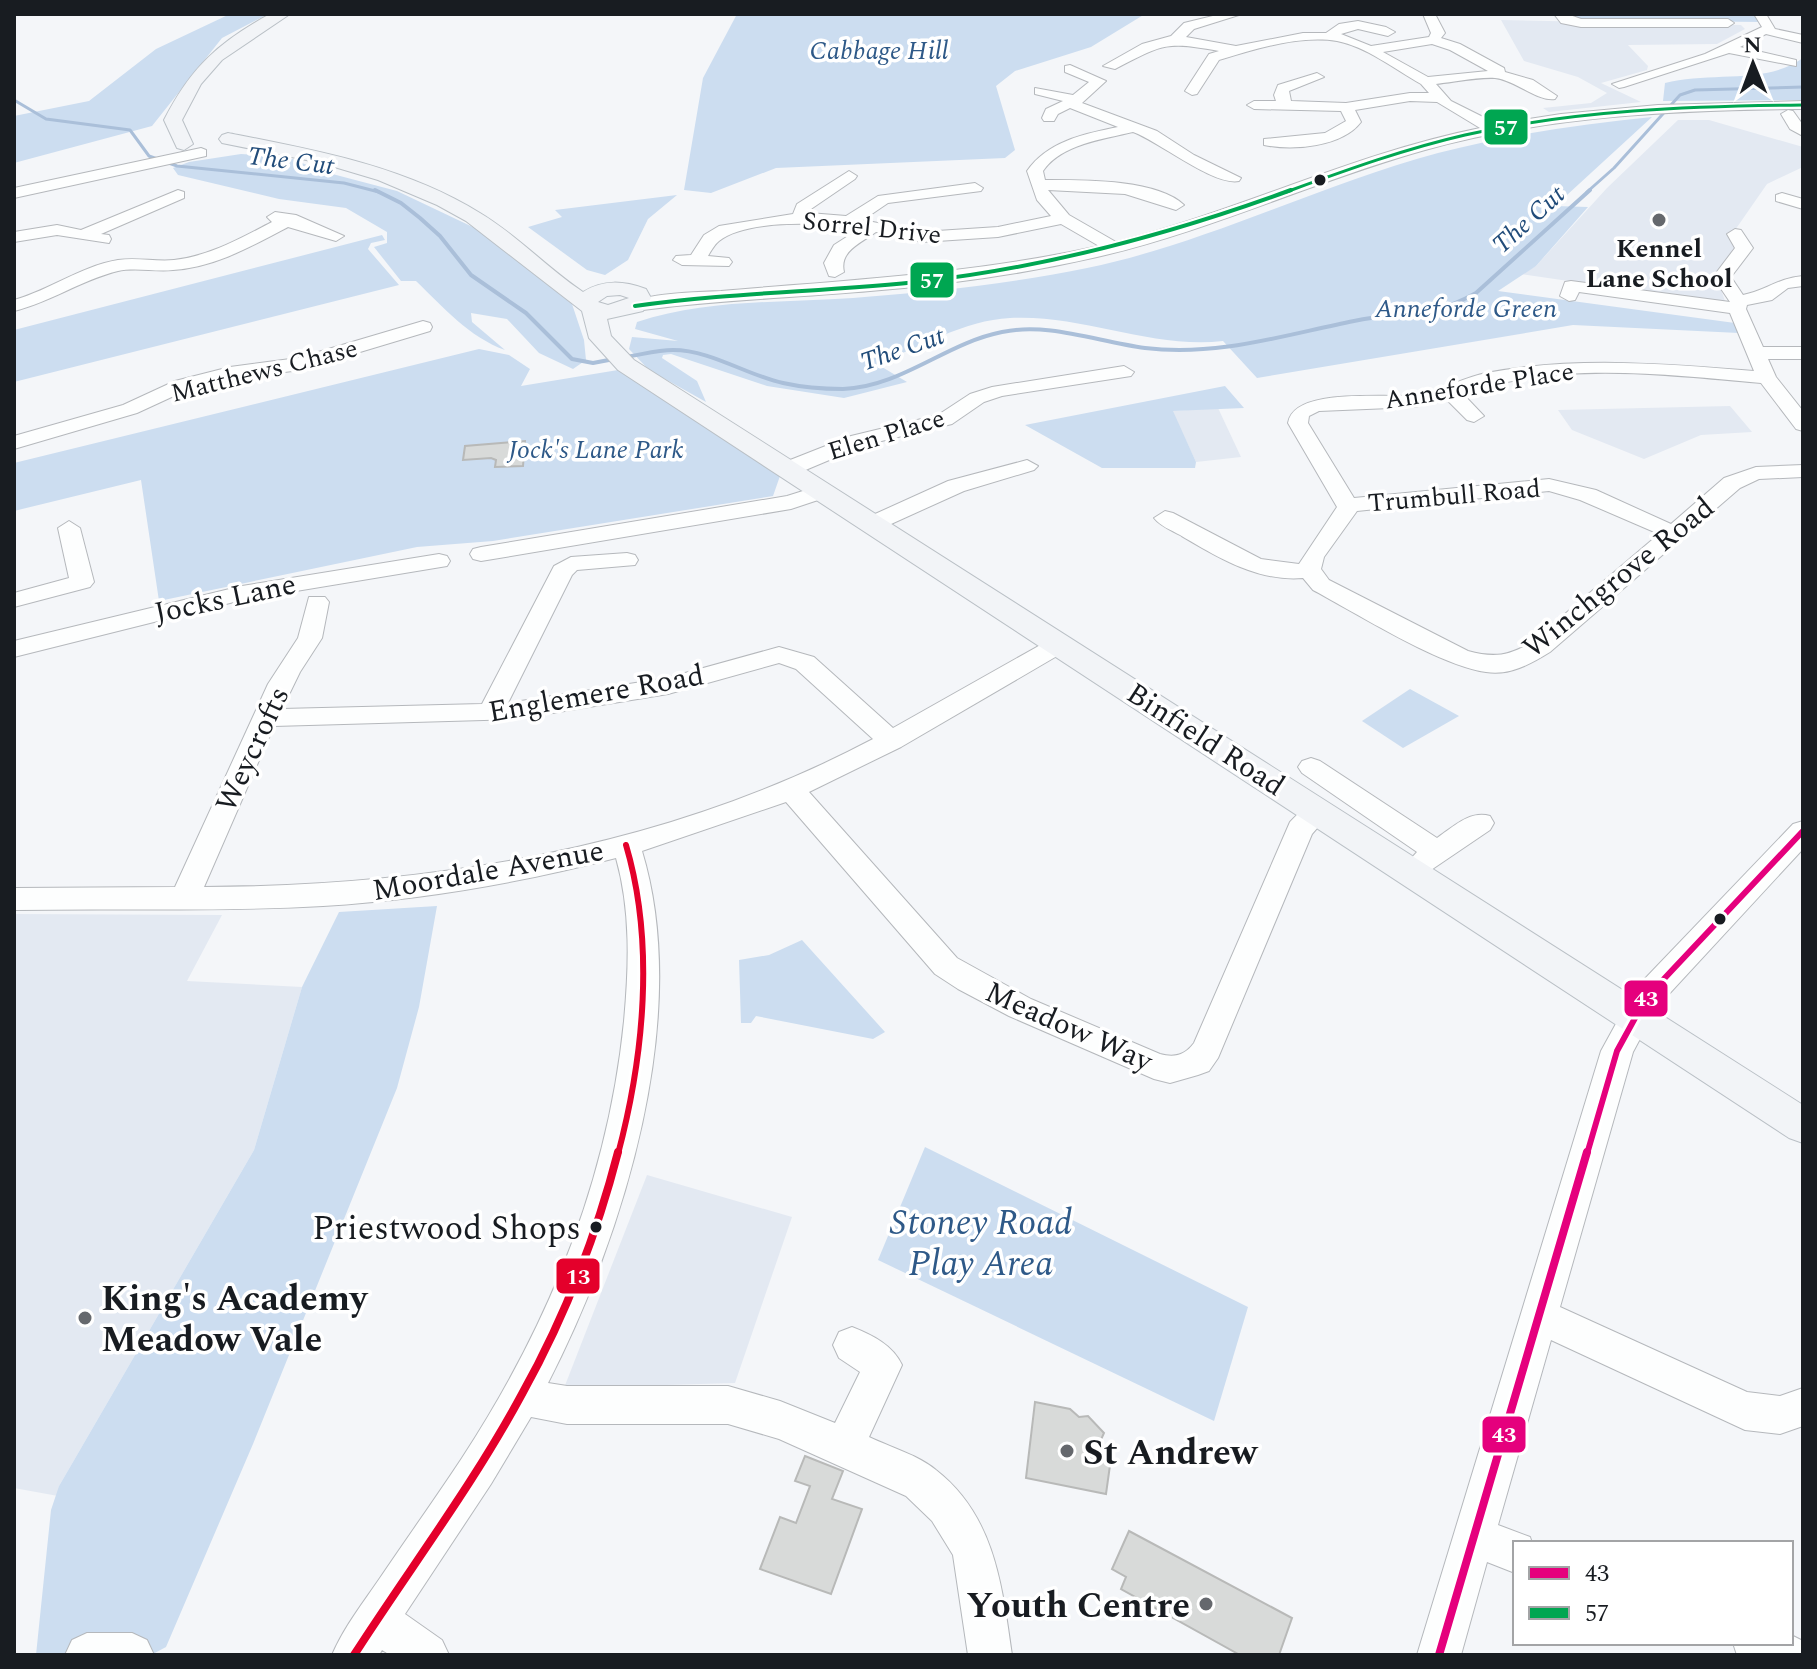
<svg xmlns="http://www.w3.org/2000/svg" width="1817" height="1669" font-family="Spectral,serif">
	<style>
		.built { fill: #e3e9f2 }
		.green { fill: #ccddf0 }
		.lines { fill: none; stroke-linecap: round; stroke-linejoin: round }
		.stream-far1 { stroke: #aabfd9; stroke-width: 3 }
		.stream { stroke: #aabfd9; stroke-width: 4 }
		.building { fill: #d8dad9; stroke: #b8b9b8; stroke-width: 2 }
		.minor-casing { stroke: #b5b8bc; stroke-width: 2 }
		.major-casing { stroke: #bac0c6; stroke-width: 2 }
		.minor { fill: #fdfefe; fill-rule: evenodd }
		.major { fill: #f2f4f7; fill-rule: evenodd }
		.bus-1-far1-casing { stroke: #fff; stroke-width: 12 }
		.bus-1-casing { stroke: #fff; stroke-width: 14 }
		.bus-2-far1-casing { stroke: #fff; stroke-width: 6 }
		.bus-2-casing { stroke: #fff; stroke-width: 8 }
		.bus-3-far1-casing { stroke: #fff; stroke-width: 12 }
		.bus-3-casing { stroke: #fff; stroke-width: 14 }
		.bus-1-far1 { stroke: #e5007d; stroke-width: 6 }
		.bus-1 { stroke: #e5007d; stroke-width: 8 }
		.bus-2-far1 { stroke: #00a651; stroke-width: 3 }
		.bus-2 { stroke: #00a651; stroke-width: 4 }
		.bus-3-far1 { stroke: #e4002b; stroke-width: 6 }
		.bus-3 { stroke: #e4002b; stroke-width: 8 }
		.bus-dot { fill: #181c21; stroke: #fff; stroke-width: 3 }
		.poi-dot { fill: #65686d; stroke: #fff; stroke-width: 3 }
		.labels { text-anchor: middle; stroke-width: 7; stroke-linejoin: round; paint-order: stroke }
		.far-park-label { font-size: 26px; font-style: italic; fill: #2e5988; stroke: #fff }
		.far-water-label { font-size: 26px; font-style: italic; fill: #214c7a; stroke: #fff }
		.far-street-label { font-size: 26px; fill: #181c21; stroke: #fff }
		.far-poi-label { font-size: 26px; font-weight: bold; fill: #181c21; stroke: #fff }
		.street-label { font-size: 30px; fill: #181c21; stroke: #fff }
		.near-bus-label { font-size: 34px; fill: #181c21; stroke: #fff; text-anchor: end }
		.near-park-label { font-size: 36px; font-style: italic; fill: #2e5988; stroke: #fff }
		.near-poi-label { font-size: 36px; font-weight: bold; fill: #181c21; stroke: #fff; text-anchor: start }
		.line-badge { stroke: #fff; stroke-width: 3 }
		.badge-label { font-size: 22px; text-anchor: middle; font-weight: bold; fill: #fff }
	</style>
	<rect width="100%" height="100%" fill="#f4f6f9"/>
	<g class="built">
		<path d="M 1501,20 L 1741,25 L 1745,29 L 1717,44 L 1628,45 L 1648,66 L 1647,70 L 1601,83 L 1641,102 L 1549,112 L 1543,108 L 1591,103 L 1607,93 L 1578,77 L 1524,61 Z"/>
		<path d="M 1678,120 L 1709,120 L 1803,147 L 1803,167 L 1767,184 L 1733,233 L 1738,245 L 1716,275 L 1726,304 L 1520,274 L 1536,266 L 1607,188 Z"/>
		<path d="M 1730,406 L 1752,432 L 1701,435 L 1644,459 L 1572,430 L 1558,410 Z"/>
		<path d="M 1218,408 L 1241,457 L 1196,462 L 1172,411 Z"/>
		<path d="M 14,914 L 222,915 L 187,981 L 302,987 L 254,1150 L 59,1486 L 58,1496 L 14,1488 Z"/>
		<path d="M 647,1175 L 792,1217 L 735,1383 L 564,1388 Z"/>
	</g>
	<g class="green">
		<path d="M 230,14 L 268,14 L 222,38 L 152,126 L 14,163 L 14,116 L 89,101 L 156,49 Z"/>
		<path d="M 737,14 L 1145,14 L 1091,47 L 1015,71 L 996,86 L 1015,150 L 1005,158 L 776,168 L 711,193 L 684,190 L 703,78 Z"/>
		<path d="M 1562,14 L 1754,14 L 1761,22 L 1572,20 Z"/>
		<path d="M 1803,58 L 1803,100 L 1663,101 L 1665,83 C 1709,71 1766,85 1803,58 Z"/>
		<path d="M 1652,117 L 1555,206 L 1588,207 L 1536,266 L 1498,291 L 1735,323 L 1739,333 L 1573,325 L 1257,378 L 1223,341 C 1151,349 1082,314 1010,318 C 965,320 918,348 877,364 L 907,382 L 844,398 L 767,386 L 671,354 L 663,355 L 662,358 L 697,381 L 706,402 L 649,370 L 629,349 L 632,337 L 678,341 L 635,329 L 637,322 C 706,299 781,303 853,298 C 931,292 1010,284 1087,268 C 1208,243 1319,185 1438,153 C 1508,135 1580,124 1652,117 Z"/>
		<path d="M 241,154 L 288,157 L 321,171 L 397,191 L 477,229 L 572,304 L 584,340 L 586,360 L 573,369 L 539,353 L 507,319 L 471,313 L 472,322 L 505,350 C 469,337 444,308 416,281 L 401,281 L 374,247 L 387,243 L 387,232 L 346,208 L 279,199 L 178,175 L 173,168 L 189,162 Z"/>
		<path d="M 677,195 L 648,219 L 628,260 L 605,275 L 587,270 L 528,227 L 562,217 L 555,210 Z"/>
		<path d="M 382,235 L 385,240 L 371,243 L 368,249 L 399,285 L 14,382 L 14,330 Z"/>
		<path d="M 479,349 L 509,355 L 530,369 L 521,386 L 618,370 L 630,375 L 780,476 L 773,496 L 493,541 L 417,547 L 159,601 L 141,480 L 14,511 L 14,463 Z"/>
		<path d="M 1225,386 L 1244,408 L 1173,411 L 1196,462 L 1195,468 L 1102,468 L 1025,425 Z"/>
		<path d="M 1410,689 L 1459,716 L 1403,748 L 1362,721 Z"/>
		<path d="M 437,906 L 419,1007 L 397,1088 L 253,1444 L 166,1647 L 151,1655 L 36,1655 L 51,1510 L 59,1486 L 254,1150 L 302,987 L 339,912 Z"/>
		<path d="M 802,940 L 885,1032 L 873,1039 L 756,1016 L 751,1023 L 741,1023 L 739,960 L 769,955 Z"/>
		<path d="M 925,1147 L 1248,1307 L 1214,1421 L 878,1260 Z"/>
	</g>
	<g class="lines">
		<g class="stream-far1">
			<path d="M 14,100 L 46,119 L 130,130 L 149,156 L 177,166 L 344,183 L 379,192"/>
			<path d="M 1587,192 L 1614,168 L 1680,95 L 1695,90 L 1803,87"/>
		</g>
		<g class="stream">
			<path d="M 375,190 L 401,203 L 420,218 L 440,236 L 471,275 L 526,313 L 572,359 L 593,363 L 614,359"/>
			<path d="M 625,357 C 640,355 657,350 673,350 C 711,350 746,375 783,383 C 801,387 825,389 843,389 C 901,387 946,343 1002,332 C 1049,322 1098,342 1145,348 C 1217,357 1284,335 1354,321 C 1403,311 1428,320 1476,293 L 1590,190"/>
		</g>
	</g>
	<g class="building">
		<path d="M 525,441 L 523,466 L 495,467 L 496,460 L 491,458 L 463,460 L 465,446 Z"/>
		<path d="M 1035,1402 L 1070,1409 L 1079,1417 L 1088,1416 L 1104,1433 L 1099,1444 L 1111,1458 L 1106,1494 L 1026,1478 Z"/>
		<path d="M 805,1456 L 843,1471 L 832,1499 L 862,1509 L 831,1594 L 760,1569 L 780,1517 L 796,1523 L 810,1486 L 795,1481 Z"/>
		<path d="M 1129,1531 L 1292,1618 L 1279,1655 L 1240,1655 L 1121,1589 L 1126,1577 L 1112,1569 Z"/>
	</g>
	<g class="lines">
		<defs>
			<g id="minor">
				<path d="M 1221,14 L 1242,14 L 1194,29 L 1186,37 L 1236,46 L 1303,33 L 1326,33 L 1339,24 L 1358,21 L 1386,27 L 1395,32 L 1388,36 L 1358,29 L 1341,34 L 1371,46 L 1429,37 L 1431,33 L 1423,14 L 1435,14 L 1445,33 L 1441,38 L 1460,44 L 1504,68 L 1505,72 L 1533,80 L 1557,96 L 1555,99 C 1538,102 1515,80 1495,78 C 1476,77 1455,82 1436,84 L 1451,101 L 1497,124 L 1561,114 L 1658,105 L 1803,101 L 1803,109 C 1676,110 1548,116 1425,150 C 1314,181 1210,231 1097,257 C 1023,274 946,285 870,291 C 792,298 713,300 635,311 L 626,306 C 638,293 701,292 721,291 C 848,280 973,274 1099,246 L 1061,224 L 998,237 L 922,242 L 876,232 C 861,243 839,251 844,272 L 835,277 L 829,276 L 824,263 L 834,245 L 859,229 C 826,222 746,219 719,241 C 714,245 711,251 708,256 L 729,258 L 732,262 L 729,266 L 682,265 L 673,260 L 676,256 L 691,255 L 704,235 L 719,226 L 793,214 L 797,204 L 849,171 L 857,176 L 855,179 L 811,209 L 809,213 L 846,216 L 878,196 L 975,183 L 983,188 L 981,191 L 888,203 L 863,220 L 922,232 L 998,227 L 1051,216 L 1037,200 L 1027,171 C 1048,141 1084,134 1118,127 L 1070,108 L 1058,114 L 1054,121 L 1044,121 L 1042,118 L 1046,109 L 1063,101 L 1035,94 L 1035,88 L 1073,95 L 1089,82 L 1065,72 L 1065,66 L 1070,65 L 1106,81 L 1082,103 L 1157,131 L 1194,155 L 1241,178 L 1239,181 C 1213,186 1160,142 1133,132 C 1104,139 1061,144 1043,171 L 1045,180 C 1082,180 1157,179 1184,205 L 1176,210 L 1125,194 L 1048,190 L 1069,215 L 1116,242 C 1239,211 1355,153 1480,128 L 1437,102 L 1410,101 L 1355,110 L 1361,122 C 1342,147 1293,151 1264,145 L 1264,139 L 1325,133 L 1346,121 L 1341,111 L 1254,109 L 1247,105 L 1254,101 L 1276,101 L 1274,95 L 1278,85 L 1317,73 L 1324,77 L 1289,91 L 1291,101 L 1346,103 L 1410,93 L 1429,93 L 1421,84 C 1396,70 1365,46 1337,41 C 1299,35 1255,49 1219,60 L 1197,94 L 1192,95 L 1185,91 L 1209,54 L 1219,51 C 1166,41 1163,44 1115,69 L 1103,66 L 1142,44 L 1171,36 L 1184,23 ZM 1432,44 L 1450,50 L 1488,71 L 1428,77 L 1383,52 Z"/>
				<path d="M 1554,14 L 1567,14 L 1581,19 L 1728,19 L 1734,23 L 1728,27 L 1581,27 L 1561,23 Z"/>
				<path d="M 1754,14 L 1766,14 L 1775,29 L 1803,35 L 1803,43 L 1766,34 L 1740,47 L 1796,60 L 1796,66 L 1729,53 L 1624,87 L 1619,88 L 1612,84 L 1705,54 L 1762,27 Z"/>
				<path d="M 1788,110 L 1793,111 L 1803,125 L 1803,136 L 1790,129 L 1781,114 Z"/>
				<path d="M 201,148 L 206,150 L 206,156 L 14,198 L 14,188 Z"/>
				<path d="M 178,190 L 184,192 L 184,198 L 101,234 L 109,235 L 111,239 L 109,243 L 57,235 L 14,242 L 14,232 L 57,225 L 81,230 Z"/>
				<path d="M 1782,193 L 1803,199 L 1803,209 L 1776,201 L 1776,195 Z"/>
				<path d="M 275,212 L 296,215 L 344,236 L 336,241 L 288,227 C 252,246 216,267 173,270 C 155,272 135,267 118,271 C 81,280 51,302 14,311 L 14,300 C 50,290 81,266 118,260 C 137,257 156,262 174,260 C 210,256 241,238 272,222 L 267,217 Z"/>
				<path d="M 1735,229 L 1741,230 L 1753,248 L 1731,277 L 1743,295 C 1768,290 1775,279 1803,276 L 1803,286 L 1788,288 L 1772,300 L 1747,305 L 1746,309 L 1763,347 L 1803,347 L 1803,359 L 1768,359 L 1776,377 L 1803,411 L 1803,431 L 1796,429 L 1761,383 C 1667,375 1553,360 1464,395 L 1484,416 L 1474,422 L 1467,420 L 1447,400 L 1414,407 L 1319,411 L 1309,416 L 1308,423 L 1354,498 L 1549,479 L 1596,490 L 1671,524 L 1724,478 L 1756,467 L 1803,465 L 1803,477 L 1759,479 L 1740,488 L 1550,652 C 1531,664 1509,676 1486,672 C 1438,665 1358,614 1313,590 L 1303,578 C 1258,582 1217,557 1180,535 C 1171,530 1160,526 1154,518 L 1165,511 L 1173,513 L 1261,559 L 1299,564 L 1337,507 L 1288,423 C 1294,386 1387,399 1416,395 C 1441,391 1462,378 1486,373 C 1575,356 1665,364 1754,371 L 1730,313 L 1579,292 L 1575,300 L 1569,301 L 1560,296 L 1565,282 L 1571,281 L 1730,302 L 1713,277 L 1735,248 L 1727,234 ZM 1549,491 L 1580,500 L 1659,534 L 1532,642 C 1509,656 1494,658 1468,651 L 1329,580 L 1321,569 L 1324,557 L 1357,511 Z"/>
				<path d="M 423,321 L 430,323 L 432,327 L 430,331 L 300,370 L 230,379 L 189,389 L 137,413 L 14,449 L 14,436 L 123,405 L 175,381 L 230,367 L 298,358 Z"/>
				<path d="M 1124,366 L 1134,372 L 1131,376 L 1002,396 L 984,402 L 952,424 L 865,445 L 796,474 L 788,475 L 777,469 L 780,464 L 851,436 L 938,415 L 970,394 L 992,387 Z"/>
				<path d="M 1027,460 L 1038,466 L 1034,470 L 964,491 L 880,529 L 864,529 L 861,524 L 864,519 L 948,481 Z"/>
				<path d="M 822,485 L 833,491 L 830,496 L 791,509 L 481,561 L 473,559 L 470,554 L 473,549 L 481,547 L 787,496 Z"/>
				<path d="M 69,521 L 80,528 L 94,582 L 90,587 L 14,607 L 14,593 L 69,578 L 58,528 Z"/>
				<path d="M 627,553 L 635,555 L 638,560 L 635,565 L 577,570 L 572,575 L 508,703 L 667,678 L 779,647 L 814,657 L 893,728 L 1051,639 L 1069,639 L 1072,644 L 1069,649 L 901,747 L 809,792 L 957,958 L 1031,999 L 1160,1054 C 1175,1058 1185,1055 1194,1043 L 1290,822 C 1302,810 1310,799 1328,804 L 1332,811 L 1312,834 L 1218,1058 L 1209,1071 L 1198,1075 L 1170,1083 L 1154,1079 L 1009,1016 L 958,989 L 935,974 L 786,802 L 642,851 C 692,1016 624,1235 548,1383 L 567,1386 L 728,1386 L 780,1401 L 835,1423 L 860,1372 L 839,1358 L 833,1345 L 839,1332 L 852,1327 C 872,1335 893,1345 902,1365 L 869,1437 C 890,1447 918,1455 936,1470 C 995,1516 1002,1586 1012,1655 L 968,1655 L 953,1555 L 932,1521 L 906,1496 L 779,1439 L 728,1424 L 567,1424 L 531,1417 L 491,1484 L 405,1614 L 442,1640 L 449,1655 L 390,1655 L 382,1650 L 379,1655 L 332,1655 C 344,1627 363,1603 380,1578 C 407,1538 435,1499 462,1458 C 549,1325 608,1180 624,1021 C 629,967 631,911 616,858 C 519,883 422,900 323,906 C 220,912 117,908 14,910 L 14,888 L 175,887 L 268,684 L 298,638 L 309,597 L 325,597 L 329,602 L 322,638 L 300,672 L 282,709 L 482,704 L 554,566 L 571,557 ZM 779,663 L 796,669 L 873,739 C 667,848 435,886 204,887 L 274,726 L 516,719 L 668,694 Z"/>
				<path d="M 439,554 L 447,556 L 450,561 L 447,566 L 242,600 L 14,657 L 14,641 L 242,586 Z"/>
				<path d="M 1311,758 L 1320,761 L 1437,838 C 1453,827 1470,810 1490,816 L 1494,823 L 1490,830 L 1431,870 L 1421,873 L 1411,870 L 1407,863 L 1417,852 L 1302,773 L 1298,767 L 1302,761 Z"/>
				<path d="M 1803,821 L 1803,849 L 1657,1007 L 1633,1052 L 1560,1307 L 1747,1392 L 1780,1396 L 1803,1388 L 1803,1426 L 1780,1434 L 1745,1430 L 1551,1340 L 1498,1525 L 1530,1537 L 1532,1543 L 1515,1543 L 1515,1573 L 1487,1562 L 1461,1655 L 1417,1655 L 1601,1051 L 1635,989 L 1793,824 Z"/>
				<path d="M 87,1633 L 132,1633 L 147,1640 L 154,1655 L 65,1655 L 72,1640 Z"/>
				<path d="M 1791,1635 L 1801,1640 L 1803,1655 L 1737,1655 L 1733,1643 L 1791,1643 Z"/>
			</g>
			<g id="major">
				<path d="M 270,14 L 290,14 L 222,60 L 201,84 L 182,120 L 193,144 L 184,150 L 177,148 L 164,120 C 191,67 219,42 270,14 Z"/>
				<path d="M 228,133 C 315,150 404,166 480,213 C 517,235 547,268 583,292 C 604,279 624,281 646,289 L 651,298 L 643,311 L 607,319 L 611,336 L 634,360 L 1803,1105 L 1803,1143 L 1789,1138 L 618,370 L 589,338 L 582,311 L 466,221 L 437,205 L 378,180 L 321,163 L 222,143 L 219,139 L 222,135 ZM 620,295 L 629,298 L 608,305 L 598,302 L 607,296 Z"/>
			</g>
		</defs>
		<use href="#minor" class="minor-casing"/>
		<use href="#major" class="major-casing"/>
		<use href="#minor" class="minor"/>
		<use href="#major" class="major"/>
		<defs>
			<path id="bus-1-far1" d="M 1587,1154 L 1617,1051 L 1646,998 L 1803,831"/>
			<path id="bus-1" d="M 1439,1655 L 1587,1152"/>
			<path id="bus-2-far1" d="M 1286,192 C 1344,171 1404,149 1465,135 C 1576,110 1690,106 1803,105"/>
			<path id="bus-2" d="M 635,306 C 731,292 829,292 926,281 C 1053,266 1171,234 1291,190"/>
			<path id="bus-3-far1" d="M 618,1154 C 644,1056 655,943 626,845"/>
			<path id="bus-3" d="M 354,1655 C 410,1568 473,1485 522,1394 C 565,1317 596,1237 618,1152"/>
		</defs>
		<use href="#bus-1-far1" class="bus-1-far1-casing"/>
		<use href="#bus-1" class="bus-1-casing"/>
		<use href="#bus-2-far1" class="bus-2-far1-casing"/>
		<use href="#bus-2" class="bus-2-casing"/>
		<use href="#bus-3-far1" class="bus-3-far1-casing"/>
		<use href="#bus-3" class="bus-3-casing"/>
		<use href="#bus-1-far1" class="bus-1-far1"/>
		<use href="#bus-1" class="bus-1"/>
		<use href="#bus-2-far1" class="bus-2-far1"/>
		<use href="#bus-2" class="bus-2"/>
		<use href="#bus-3-far1" class="bus-3-far1"/>
		<use href="#bus-3" class="bus-3"/>
	</g>
	<g class="bus-dot">
		<circle cx="1320" cy="180" r="7"/>
		<circle cx="1720" cy="919" r="7"/>
		<circle cx="596" cy="1227" r="7"/>
	</g>
	<g class="poi-dot">
		<circle cx="1659" cy="220" r="8"/>
		<circle cx="85" cy="1318" r="8"/>
		<circle cx="1067" cy="1451" r="8"/>
		<circle cx="1206" cy="1604" r="8"/>
	</g>
	<g class="labels">
		<g class="far-park-label">
			<text x="879" y="59">Cabbage Hill</text>
			<text x="1466" y="317">Anneforde Green</text>
			<text x="596" y="458">Jock's Lane Park</text>
		</g>
		<g class="far-water-label">
			<text transform="translate(291 160) rotate(7)" y="9">The Cut</text>
			<text transform="translate(1528 219) rotate(-42)" y="9">The Cut</text>
			<text transform="translate(902 348) rotate(-19)" y="9">The Cut</text>
		</g>
		<g class="far-street-label">
			<text transform="translate(872 227) rotate(6)" y="9">Sorrel Drive</text>
			<text transform="translate(264 370) rotate(-14)" y="9">Matthews Chase</text>
			<text transform="translate(1479 385) rotate(-9)" y="9">Anneforde Place</text>
			<text transform="translate(886 434) rotate(-17)" y="9">Elen Place</text>
			<text transform="translate(1454 495) rotate(-5)" y="9">Trumbull Road</text>
		</g>
		<g class="far-poi-label">
			<text x="1659" y="257">Kennel<tspan x="1659" dy="30">Lane School</tspan></text>
		</g>
		<g class="street-label">
			<text transform="translate(1618 577) rotate(-39)" y="10">Winchgrove Road</text>
			<text transform="translate(225 598) rotate(-12)" y="10">Jocks Lane</text>
			<text transform="translate(596 693) rotate(-10)" y="10">Englemere Road</text>
			<text transform="translate(1206 739) rotate(33)" y="10">Binfield Road</text>
			<text transform="translate(252 749) rotate(-65)" y="10">Weycrofts</text>
			<text transform="translate(488 870) rotate(-10)" y="10">Moordale Avenue</text>
			<text transform="translate(1069 1026) rotate(24)" y="10">Meadow Way</text>
		</g>
		<g class="near-bus-label">
			<text x="581" y="1239">Priestwood Shops</text>
		</g>
		<g class="near-park-label">
			<text x="981" y="1234">Stoney Road<tspan x="981" dy="41">Play Area</tspan></text>
		</g>
		<g class="near-poi-label">
			<text x="101" y="1310">King's Academy<tspan x="101" dy="41">Meadow Vale</tspan></text>
			<text x="1083" y="1464">St Andrew</text>
			<text x="1190" y="1617" text-anchor="end">Youth Centre</text>
		</g>
	</g>
	<g class="line-badge">
		<rect x="1483" y="108" width="46" height="38" rx="8" fill="#00a651"/>
		<rect x="909" y="261" width="46" height="38" rx="8" fill="#00a651"/>
		<rect x="1623" y="979" width="46" height="39" rx="8" fill="#e5007d"/>
		<rect x="555" y="1257" width="46" height="38" rx="8" fill="#e4002b"/>
		<rect x="1481" y="1415" width="46" height="39" rx="8" fill="#e5007d"/>
	</g>
	<g class="badge-label">
		<text x="1506" y="135">57</text>
		<text x="932" y="288">57</text>
		<text x="1646" y="1006">43</text>
		<text x="578" y="1284">13</text>
		<text x="1504" y="1442">43</text>
	</g>
	<rect width="1817" height="1669" fill="none" stroke="#181c21" stroke-width="32"/>
	<rect x="1513" y="1541" width="280" height="104" fill="#ffffff" stroke="#a3a4a6" stroke-width="2"/>
	<rect x="1529" y="1567" width="40" height="12" fill="#e5007d" stroke="#a3a4a6" stroke-width="2"/>
	<text x="1585" y="1581" font-size="24" fill="#181c21">43</text>
	<rect x="1529" y="1607" width="40" height="12" fill="#00a651" stroke="#a3a4a6" stroke-width="2"/>
	<text x="1585" y="1621" font-size="24" fill="#181c21">57</text>
	<g transform="translate(1753 64) rotate(359)" stroke="#ffffff" stroke-width="6" paint-order="stroke">
	<path d="M0-6L14 30L0 20L-14 30Z" fill="#181c21"/>
	<text y="-12" font-size="22" font-weight="bold" text-anchor="middle" fill="#181c21">N</text>
	</g>
</svg>
